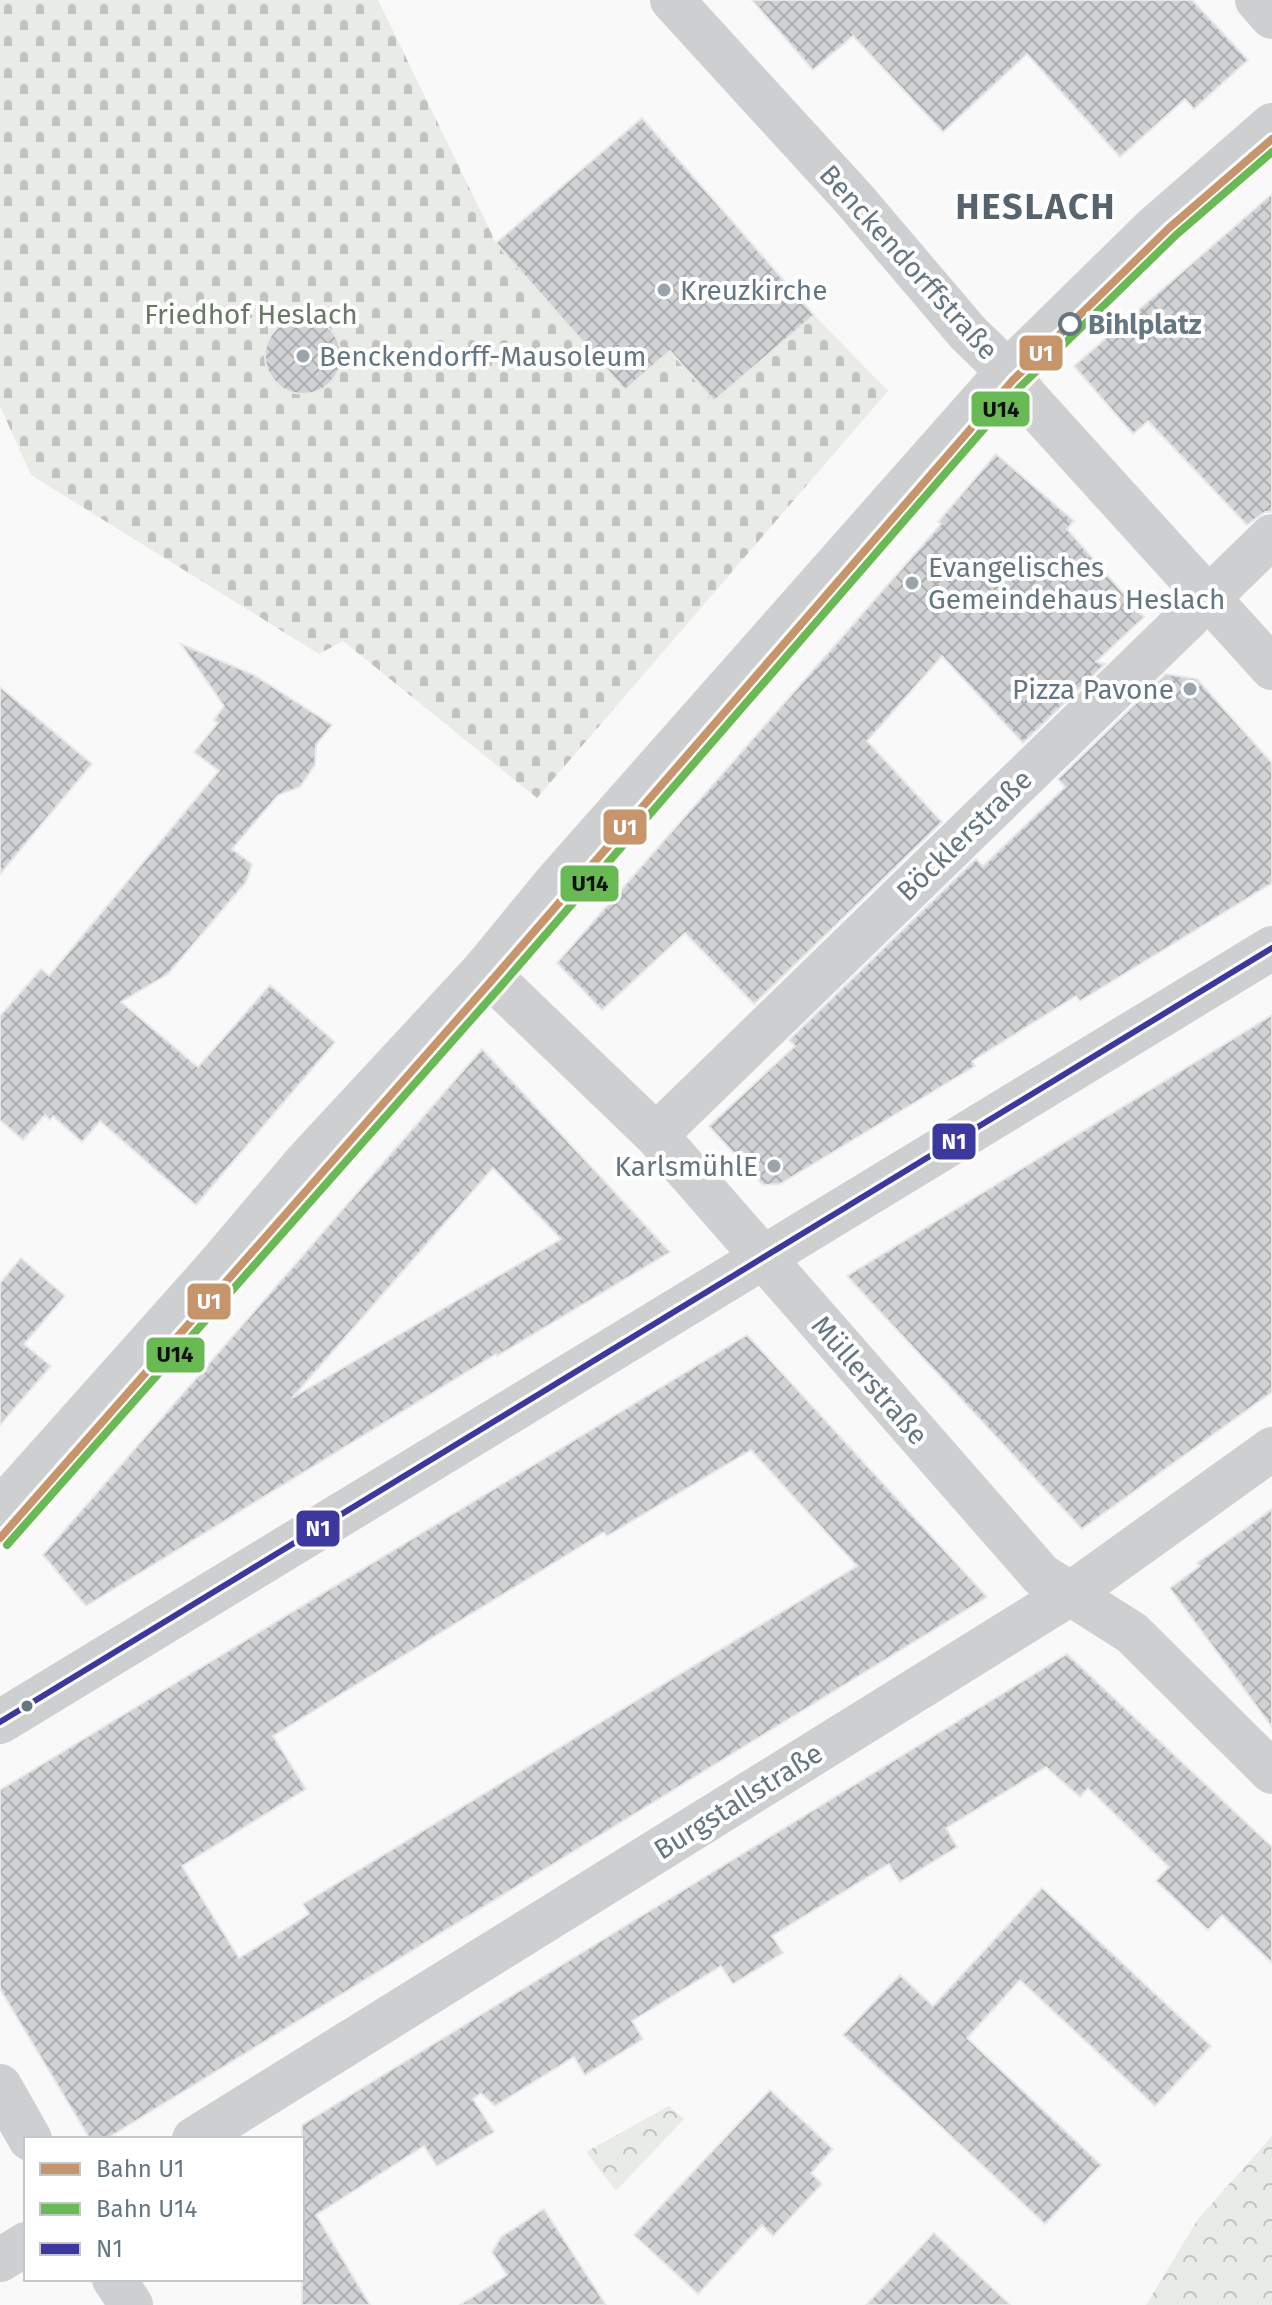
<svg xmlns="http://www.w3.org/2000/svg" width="1272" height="2305" font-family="'Fira Sans',sans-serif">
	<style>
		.forest { fill: url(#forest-crowns) }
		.cemetery { fill: url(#cemetery-stones) }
		.building { fill: url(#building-cross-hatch); stroke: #e8e8e8; stroke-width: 2; fill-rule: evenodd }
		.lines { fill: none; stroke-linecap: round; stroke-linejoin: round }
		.minor { stroke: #cecfd0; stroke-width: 44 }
		.bus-1-casing { stroke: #fff; stroke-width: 12 }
		.bus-1 { stroke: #3c389e; stroke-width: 6 }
		.rail-1-casing { stroke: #fff; stroke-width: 14 }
		.rail-2-casing { stroke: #fff; stroke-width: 14 }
		.rail-1 { stroke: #c7956c; stroke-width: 8 }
		.rail-2 { stroke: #69ba54; stroke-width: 8 }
		.poi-dot { fill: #99a4ac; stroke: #fff; stroke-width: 3 }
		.stop-dot { fill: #fff; stroke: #657683; stroke-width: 4 }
		.bus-dot { fill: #657683; stroke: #fff; stroke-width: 3 }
		.labels { text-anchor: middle; stroke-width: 8; stroke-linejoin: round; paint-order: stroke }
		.street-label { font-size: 28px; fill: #657683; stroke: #fff }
		.poi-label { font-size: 28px; fill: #657683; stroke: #fff; text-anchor: start }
		.park-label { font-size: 28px; fill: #687a64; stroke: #fff }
		.stop-label { font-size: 28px; font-weight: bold; fill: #657683; stroke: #fff; text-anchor: start }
		.district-label { font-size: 36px; font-weight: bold; letter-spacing: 2px; fill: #57646e; stroke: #fff }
		.line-badge { stroke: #fff; stroke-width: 3 }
		.badge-label { font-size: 22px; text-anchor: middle; font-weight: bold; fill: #fff }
		.pale-badge-label { font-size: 22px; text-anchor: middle; font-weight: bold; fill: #111 }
	</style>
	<defs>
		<pattern id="forest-crowns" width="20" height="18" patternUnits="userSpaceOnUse" patternTransform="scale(2)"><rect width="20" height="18" fill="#e8ebe6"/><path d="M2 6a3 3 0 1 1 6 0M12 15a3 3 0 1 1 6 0" fill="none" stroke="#c0c3c0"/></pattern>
		<pattern id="cemetery-stones" width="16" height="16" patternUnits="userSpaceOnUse" patternTransform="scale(2)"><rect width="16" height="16" fill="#e8ebe6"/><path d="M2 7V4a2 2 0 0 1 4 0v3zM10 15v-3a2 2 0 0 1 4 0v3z" fill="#c0c3c0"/></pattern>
		<pattern id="building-cross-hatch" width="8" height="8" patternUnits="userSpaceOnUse" patternTransform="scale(2)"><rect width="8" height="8" fill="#d0d2d3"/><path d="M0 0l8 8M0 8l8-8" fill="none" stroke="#acafb1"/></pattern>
	</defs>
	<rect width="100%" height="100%" fill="#f9f9f9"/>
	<g class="forest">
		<path d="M 669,2106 L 684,2119 L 616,2191 L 586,2152 Z"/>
		<path d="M 1272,2136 L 1272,2305 L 1146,2305 L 1198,2219 Z"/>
	</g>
	<path class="cemetery" d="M 0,0 L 378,0 L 496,243 L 625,390 L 681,341 L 726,391 L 814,315 L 888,391 L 537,798 L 343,641 L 319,654 L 31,475 L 0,406 Z"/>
	<g class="building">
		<path d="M 752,0 L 1192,0 L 1248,60 L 1194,109 L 1185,99 L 1120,157 L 1027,54 L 943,132 L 853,36 L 813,70 Z"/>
		<path d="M 642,118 L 814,315 L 714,401 L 670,351 L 625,390 L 496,243 Z"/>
		<path d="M 1272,194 L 1272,512 L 1265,512 L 1247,525 L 1148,421 L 1133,434 L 1074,366 Z"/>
		<circle cx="303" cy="356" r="38"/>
		<path d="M 996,454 L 1074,521 L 1067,529 L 1144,617 L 1096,662 L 1105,664 L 1023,743 L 942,656 L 867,741 L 942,822 L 754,1004 L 685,933 L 602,1010 L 557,963 L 941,524 L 938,522 Z"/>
		<path d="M 181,644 L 254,675 L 332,725 L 316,745 L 315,765 L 300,787 L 278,795 L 232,849 L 252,864 L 246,882 L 168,974 L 121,1002 L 198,1067 L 270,985 L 335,1042 L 196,1205 L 100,1121 L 82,1142 L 53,1116 L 50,1120 L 45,1115 L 23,1140 L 0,1120 L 0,1016 L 41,969 L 49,976 L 219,771 L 194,752 L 218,723 L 214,720 L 224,706 Z"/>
		<path d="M 1166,674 L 1197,679 L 1272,763 L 1272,883 L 1080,1001 L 1076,996 L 972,1061 L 975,1066 L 780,1184 L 763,1185 L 709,1126 L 795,1046 L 789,1040 L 976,859 L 983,866 L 1065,787 L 1058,779 Z"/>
		<path d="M 0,687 L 92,764 L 0,874 Z"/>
		<path d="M 1272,1015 L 1272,1392 L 1082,1529 L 847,1276 Z"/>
		<path d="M 482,1049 L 670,1252 L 497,1356 L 496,1354 L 86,1606 L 43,1555 ZM 493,1168 L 561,1239 L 292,1398 Z"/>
		<path d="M 21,1258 L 65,1296 L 24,1344 L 51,1366 L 0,1425 L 0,1283 Z"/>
		<path d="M 747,1335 L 987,1597 L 106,2139 L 90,2139 L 0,1989 L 0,1790 ZM 751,1450 L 857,1566 L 303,1904 L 309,1914 L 239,1958 L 182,1866 L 306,1789 L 273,1736 L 604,1532 L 607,1536 Z"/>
		<path d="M 1272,1509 L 1272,1727 L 1170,1588 L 1200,1566 L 1197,1563 Z"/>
		<path d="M 1067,1654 L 1272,1847 L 1272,1963 L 1222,1915 L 1208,1930 L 1156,1881 L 1169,1867 L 1088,1788 L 1080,1797 L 1046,1767 L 946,1828 L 957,1847 L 900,1882 L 889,1864 L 772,1936 L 783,1953 L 733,1984 L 721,1966 L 632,2021 L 643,2039 L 585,2075 L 574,2057 L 495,2106 L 481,2093 L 473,2099 L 494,2132 L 437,2166 L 424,2146 L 316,2215 L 370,2305 L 302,2305 L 302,2125 Z"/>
		<path d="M 1042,1888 L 1211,2046 L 1155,2106 L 1020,1980 L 967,2038 L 1101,2165 L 1045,2224 L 843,2035 L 900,1975 L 933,2006 Z"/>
		<path d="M 770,2090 L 833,2149 L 811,2173 L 822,2184 L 773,2236 L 762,2225 L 698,2294 L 634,2235 Z"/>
		<path d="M 544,2209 L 606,2305 L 460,2305 L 507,2275 L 492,2252 L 501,2237 Z"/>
		<path d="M 934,2233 L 1010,2305 L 866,2305 Z"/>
	</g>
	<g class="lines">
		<g class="minor">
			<path d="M 672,0 L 854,199 L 968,333 L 1002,366 L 1028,399 L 1272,668"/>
			<path d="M 1257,0 L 1272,17"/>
			<path d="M 484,970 L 656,1135 L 1041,1575 L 1132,1633 L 1272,1772"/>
			<path d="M 656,1135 L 1272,536"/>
			<path d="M 0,1510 L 216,1268 L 305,1163 L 484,970 L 557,881 L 1007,372 L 1154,228 L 1272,125"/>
			<path d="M 0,1722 L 1272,948"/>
			<path d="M 0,2086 L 30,2139"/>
			<path d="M 194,2139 L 1070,1594 L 1272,1449"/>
			<path d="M 0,2260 L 26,2244"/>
			<path d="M 114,2279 L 131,2305"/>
		</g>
		<defs>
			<path id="bus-1" d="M 0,1722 L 1272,948"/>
		</defs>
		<use href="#bus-1" class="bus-1-casing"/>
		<use href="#bus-1" class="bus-1"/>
		<defs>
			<path id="rail-1" d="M 0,1538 L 493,979 L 1013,380 L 1169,228 L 1272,139"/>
			<path id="rail-2" d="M 7,1545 L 501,986 L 1020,387 L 1176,235 L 1272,152"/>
		</defs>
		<use href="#rail-1" class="rail-1-casing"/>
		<use href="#rail-2" class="rail-2-casing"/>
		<use href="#rail-1" class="rail-1"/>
		<use href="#rail-2" class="rail-2"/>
	</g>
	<g class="poi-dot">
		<circle cx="664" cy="290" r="8"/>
		<circle cx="303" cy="356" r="8"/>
		<circle cx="912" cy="583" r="8"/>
		<circle cx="1190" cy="689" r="8"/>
		<circle cx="774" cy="1166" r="8"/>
	</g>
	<circle class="stop-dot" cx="1070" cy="324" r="10"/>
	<circle class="bus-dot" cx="27" cy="1706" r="7"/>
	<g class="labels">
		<g class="street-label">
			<text transform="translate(909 262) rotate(48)" y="10">Benckendorffstraße</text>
			<text transform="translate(964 835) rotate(-44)" y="10">Böcklerstraße</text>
			<text transform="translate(870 1380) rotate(49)" y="10">Müllerstraße</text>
			<text transform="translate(738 1801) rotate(-32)" y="10">Burgstallstraße</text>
		</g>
		<g class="poi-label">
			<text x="680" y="300">Kreuzkirche</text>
			<text x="319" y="366">Benckendorff-Mausoleum</text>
			<text x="928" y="577">Evangelisches<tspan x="928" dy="32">Gemeindehaus Heslach</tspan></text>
			<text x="1174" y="699" text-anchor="end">Pizza Pavone</text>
			<text x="758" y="1176" text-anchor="end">KarlsmühlE</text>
		</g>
		<g class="park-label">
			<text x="251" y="324">Friedhof Heslach</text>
		</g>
		<g class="stop-label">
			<text x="1088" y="334">Bihlplatz</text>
		</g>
		<g class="district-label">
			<text x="1036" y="219">HESLACH</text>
		</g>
	</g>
	<g class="line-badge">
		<rect x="1018" y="334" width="46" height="38" rx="8" fill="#c7956c"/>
		<rect x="970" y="390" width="61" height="38" rx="8" fill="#69ba54"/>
		<rect x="602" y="808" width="46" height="38" rx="8" fill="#c7956c"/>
		<rect x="559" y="864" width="61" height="39" rx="8" fill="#69ba54"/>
		<rect x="931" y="1122" width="46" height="39" rx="8" fill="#3c389e"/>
		<rect x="186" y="1282" width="46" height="39" rx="8" fill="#c7956c"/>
		<rect x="145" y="1336" width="61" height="38" rx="8" fill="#69ba54"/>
		<rect x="295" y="1509" width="46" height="39" rx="8" fill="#3c389e"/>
	</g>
	<g class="badge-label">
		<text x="1041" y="361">U1</text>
		<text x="625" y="835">U1</text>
		<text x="954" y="1149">N1</text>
		<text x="209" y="1309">U1</text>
		<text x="318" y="1536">N1</text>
	</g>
	<g class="pale-badge-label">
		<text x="1001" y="417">U14</text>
		<text x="590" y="891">U14</text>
		<text x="175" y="1362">U14</text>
	</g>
	<rect x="24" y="2137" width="280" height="144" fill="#ffffff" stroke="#c1c8cd" stroke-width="2"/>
	<rect x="40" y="2163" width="40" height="12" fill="#c7956c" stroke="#c1c8cd" stroke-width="2"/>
	<text x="96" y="2177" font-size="24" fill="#657683">Bahn U1</text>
	<rect x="40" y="2203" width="40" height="12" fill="#69ba54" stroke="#c1c8cd" stroke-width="2"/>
	<text x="96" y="2217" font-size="24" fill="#657683">Bahn U14</text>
	<rect x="40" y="2243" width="40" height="12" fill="#3c389e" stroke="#c1c8cd" stroke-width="2"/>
	<text x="96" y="2257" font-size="24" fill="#657683">N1</text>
</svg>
